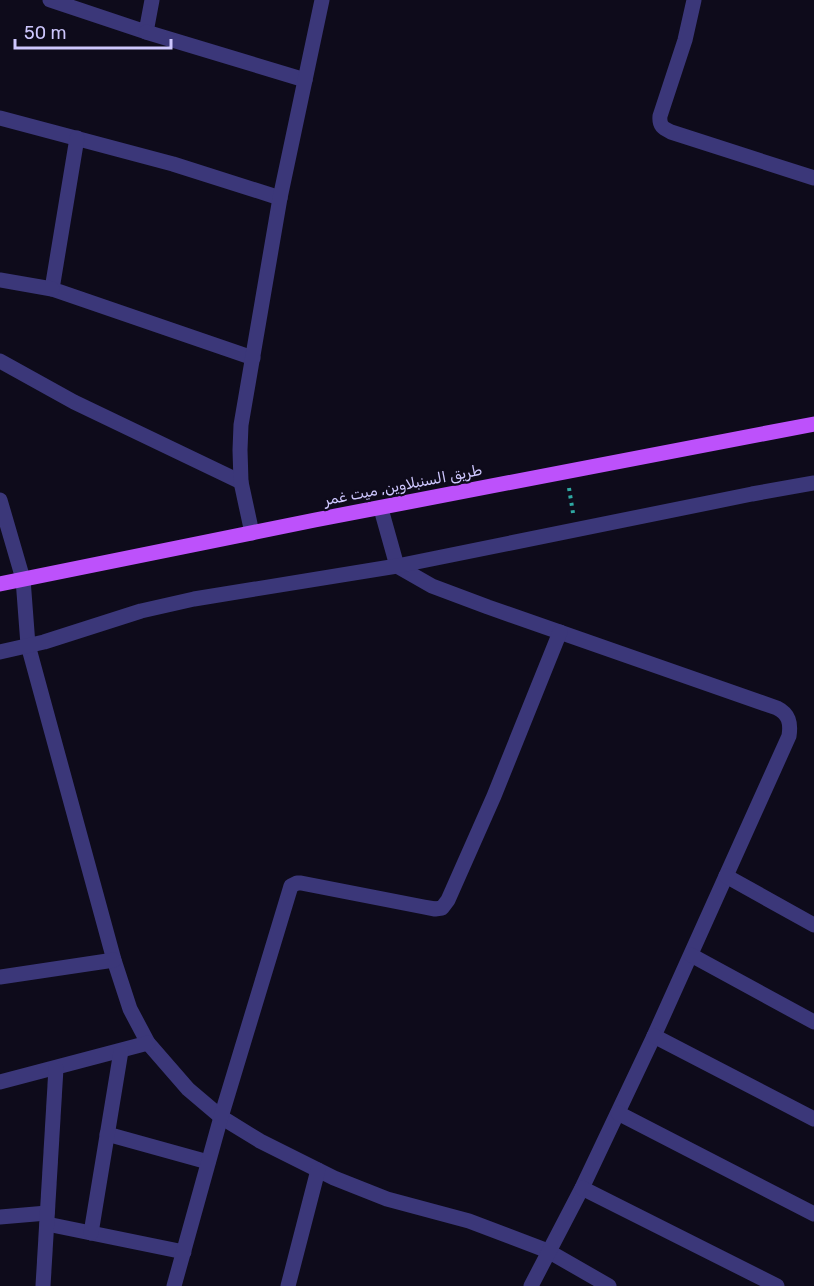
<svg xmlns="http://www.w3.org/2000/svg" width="814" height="1286" font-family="Rubik,Cairo,sans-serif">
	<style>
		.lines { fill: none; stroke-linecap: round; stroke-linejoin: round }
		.path { stroke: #2fa9a3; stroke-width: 4; stroke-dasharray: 3 4.5; stroke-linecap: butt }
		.minor { stroke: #3b3779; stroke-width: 15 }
		.major { stroke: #bd51fb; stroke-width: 15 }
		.labels { text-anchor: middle; stroke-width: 4.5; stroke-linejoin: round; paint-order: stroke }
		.street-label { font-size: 15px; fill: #cec7fe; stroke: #0e0b1b }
	</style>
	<rect width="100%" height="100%" fill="#0e0b1b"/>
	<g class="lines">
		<path class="path" d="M 569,488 L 573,513"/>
		<g class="minor">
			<path d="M 50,0 L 146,32 L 152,0"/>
			<path d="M 694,0 L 685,40 L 660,116 C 659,126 663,128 671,132 L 814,178"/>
			<path d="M 146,32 L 305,80"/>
			<path d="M 0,118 L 173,164 L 280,198"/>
			<path d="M 77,138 L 52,289 L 253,358"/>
			<path d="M 0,280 L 52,289"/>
			<path d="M 0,361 L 74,402 L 241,482"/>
			<path d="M 0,500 L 23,579 L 28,645 L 114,960 L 130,1009 L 148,1043 L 188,1089 L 221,1117 L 260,1141 L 334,1178 L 387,1199 L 469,1221 L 548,1251 L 609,1286"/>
			<path d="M 381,509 L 397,566 L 432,586 L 488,607 L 777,708 C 789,714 791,723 789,736 L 654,1036 L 582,1188 L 531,1286"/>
			<path d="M 252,533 L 241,482 L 240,450 L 241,425 L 280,198 L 322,0"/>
			<path d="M 0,652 L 44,642 L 141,611 L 194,599 L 397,566 L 752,494 L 814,483"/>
			<path d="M 726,876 L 814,925"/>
			<path d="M 691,955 L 814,1022"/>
			<path d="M 0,977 L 114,960"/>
			<path d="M 654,1036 L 814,1119"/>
			<path d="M 0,1082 L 148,1043"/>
			<path d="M 618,1113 L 814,1214"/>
			<path d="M 107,1134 L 208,1162"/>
			<path d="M 582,1188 L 777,1286"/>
			<path d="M 0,1217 L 47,1213"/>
			<path d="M 47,1224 L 184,1252"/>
			<path d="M 91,1233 L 121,1051"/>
			<path d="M 43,1286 L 56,1068"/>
			<path d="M 174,1286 L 221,1117 L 291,886 L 297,883 L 301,883 L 424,907 L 435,909 L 442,908 L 448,900 L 494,796 L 560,632"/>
			<path d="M 288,1286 L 318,1170"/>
		</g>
		<path class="major" d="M 0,584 L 315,520 L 814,424"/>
	</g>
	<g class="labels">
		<g class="street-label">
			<text transform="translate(403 485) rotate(-11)" y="5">طريق السنبلاوين, ميت غمر</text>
		</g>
	</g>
	<path d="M15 39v9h156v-9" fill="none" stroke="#cec7fe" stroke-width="3"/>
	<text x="24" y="39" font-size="18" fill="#cec7fe" stroke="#0e0b1b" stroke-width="4.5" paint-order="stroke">50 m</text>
</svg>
